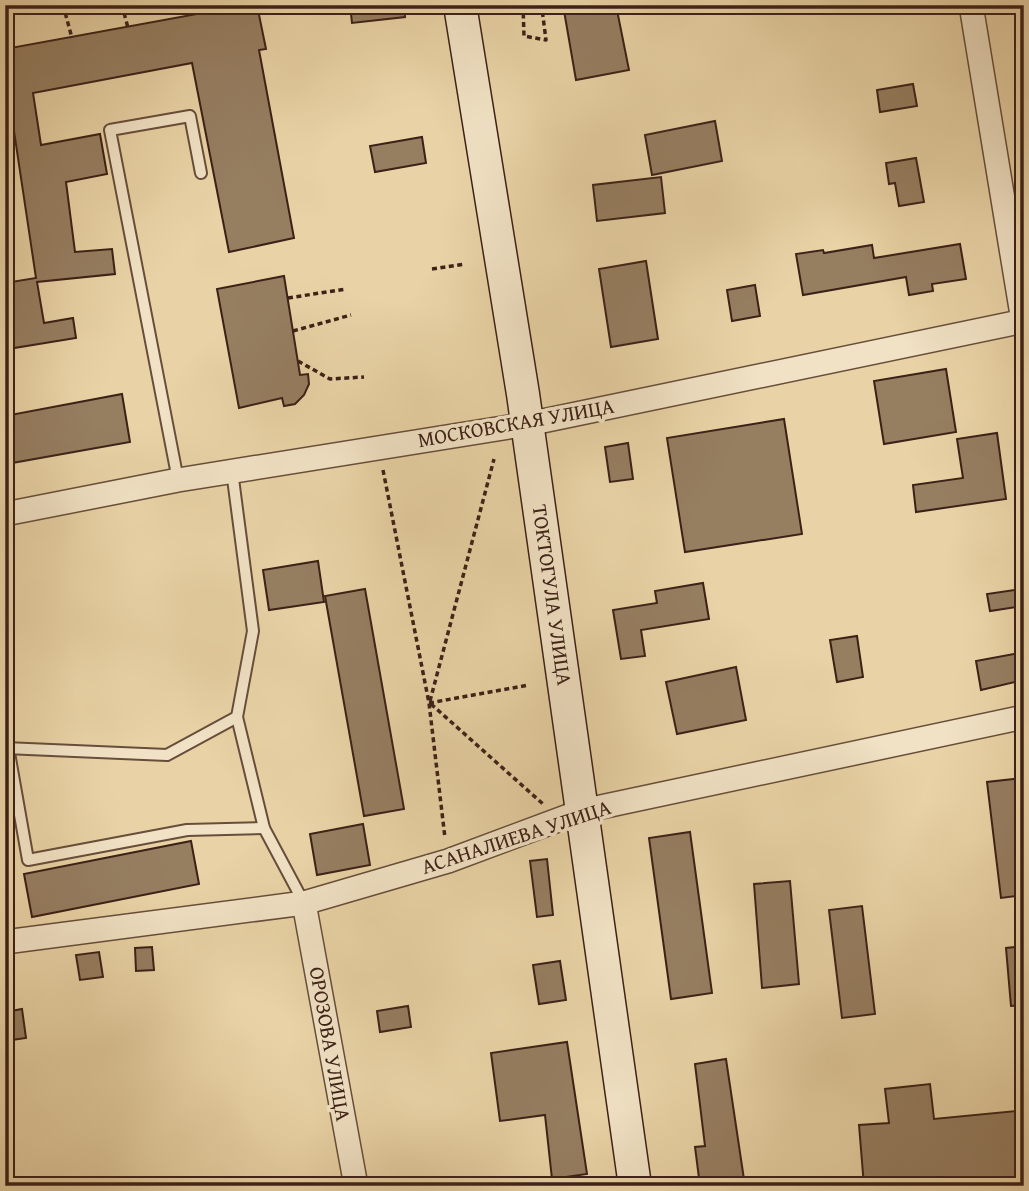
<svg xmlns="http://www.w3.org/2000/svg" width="1029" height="1191" font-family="'Gentium Book Plus',serif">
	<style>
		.building { fill: #967e61; stroke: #3c2117; stroke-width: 2 }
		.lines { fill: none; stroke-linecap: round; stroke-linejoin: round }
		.service-casing { stroke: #674e3b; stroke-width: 14 }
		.minor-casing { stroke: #674e3b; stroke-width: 26 }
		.secondary-casing { stroke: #3c2117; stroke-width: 35 }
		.path { stroke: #3c2117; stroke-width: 3.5; stroke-dasharray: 5 3.5; stroke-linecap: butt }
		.service { stroke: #f1e2c5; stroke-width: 10 }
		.minor { stroke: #f1e2c5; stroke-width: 23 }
		.secondary { stroke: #f1e2c5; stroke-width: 32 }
		.labels { text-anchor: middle; stroke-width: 7; stroke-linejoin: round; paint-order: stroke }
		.street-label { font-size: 21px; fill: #3c2117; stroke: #f1e2c5 }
	</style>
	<rect width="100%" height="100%" fill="#e9d3a6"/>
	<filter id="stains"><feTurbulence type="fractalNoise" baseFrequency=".00286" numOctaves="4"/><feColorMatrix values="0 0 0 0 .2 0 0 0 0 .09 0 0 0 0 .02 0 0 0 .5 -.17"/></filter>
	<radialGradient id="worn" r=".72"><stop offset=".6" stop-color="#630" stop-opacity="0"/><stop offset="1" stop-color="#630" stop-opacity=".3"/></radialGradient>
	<g class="building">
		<path d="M 246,5 L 257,5 L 266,49 L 259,50 L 294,238 L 229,252 L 192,63 L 33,93 L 41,145 L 100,134 L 107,174 L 66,182 L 75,252 L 112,249 L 115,274 L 37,282 L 44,323 L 73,318 L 76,338 L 14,348 L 5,283 L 36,278 L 14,131 L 5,132 L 5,49 Z"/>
		<path d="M 350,5 L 404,5 L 405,17 L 352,23 Z"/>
		<path d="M 563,5 L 616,5 L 629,70 L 576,80 Z"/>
		<path d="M 913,84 L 917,106 L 880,112 L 877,90 Z"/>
		<path d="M 715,121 L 722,161 L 652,175 L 645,135 Z"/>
		<path d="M 422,137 L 426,163 L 375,172 L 370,146 Z"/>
		<path d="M 916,158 L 924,202 L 899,206 L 895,183 L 889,184 L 886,163 Z"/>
		<path d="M 661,177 L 665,213 L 597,221 L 593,185 Z"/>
		<path d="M 960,244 L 966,279 L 932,284 L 933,291 L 909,295 L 906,277 L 803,295 L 796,254 L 823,250 L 824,253 L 872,245 L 874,258 Z"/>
		<path d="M 646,261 L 658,339 L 611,347 L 599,269 Z"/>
		<path d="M 284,276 L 300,375 L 308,374 L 309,384 L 304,395 L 295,404 L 284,406 L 282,398 L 239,408 L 217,289 Z"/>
		<path d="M 755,285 L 760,316 L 732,321 L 727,290 Z"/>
		<path d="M 946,369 L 956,432 L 884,444 L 874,381 Z"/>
		<path d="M 122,394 L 130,442 L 12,463 L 5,416 Z"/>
		<path d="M 784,419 L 802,534 L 685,552 L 667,438 Z"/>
		<path d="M 997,433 L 1006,499 L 916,512 L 913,485 L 963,478 L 957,439 Z"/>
		<path d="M 628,443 L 633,479 L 610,482 L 605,447 Z"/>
		<path d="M 318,561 L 324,602 L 269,610 L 263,570 Z"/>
		<path d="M 703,583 L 709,619 L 641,630 L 645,656 L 621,659 L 613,610 L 657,603 L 655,591 Z"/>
		<path d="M 365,589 L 404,809 L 364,816 L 325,596 Z"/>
		<path d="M 1021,589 L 1023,606 L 990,611 L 987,594 Z"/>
		<path d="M 857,636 L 863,677 L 837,682 L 830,640 Z"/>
		<path d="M 1019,653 L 1023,680 L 981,690 L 976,661 Z"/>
		<path d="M 736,667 L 746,720 L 677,734 L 666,682 Z"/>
		<path d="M 1023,778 L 1024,895 L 1001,898 L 987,782 Z"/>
		<path d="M 363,824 L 370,865 L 317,875 L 310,834 Z"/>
		<path d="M 690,832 L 712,993 L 671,999 L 649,838 Z"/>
		<path d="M 191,841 L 199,884 L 32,917 L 24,874 Z"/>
		<path d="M 547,859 L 553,915 L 537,917 L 530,861 Z"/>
		<path d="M 790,881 L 799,984 L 762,988 L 754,884 Z"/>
		<path d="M 862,906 L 875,1014 L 842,1018 L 829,910 Z"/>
		<path d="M 1024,946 L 1024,1005 L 1011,1006 L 1006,948 Z"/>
		<path d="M 152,947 L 154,970 L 136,971 L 135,948 Z"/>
		<path d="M 99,952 L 103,977 L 80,980 L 76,955 Z"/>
		<path d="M 560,961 L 566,1000 L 539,1004 L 533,965 Z"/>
		<path d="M 408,1006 L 411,1027 L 380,1032 L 377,1011 Z"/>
		<path d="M 22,1009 L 26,1038 L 5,1041 L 5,1012 Z"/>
		<path d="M 567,1042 L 587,1174 L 552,1179 L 545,1115 L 500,1121 L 491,1053 Z"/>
		<path d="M 726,1059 L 745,1186 L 700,1186 L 695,1147 L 705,1146 L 695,1064 Z"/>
		<path d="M 930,1084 L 934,1119 L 1016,1111 L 1021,1177 L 916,1186 L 864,1186 L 859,1125 L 889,1123 L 885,1089 Z"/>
	</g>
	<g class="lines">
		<defs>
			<g id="service">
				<path d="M 232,471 L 253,631 L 237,717 L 264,828 L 304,903"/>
				<path d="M 178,480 L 110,130 L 190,116 L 201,173"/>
				<path d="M 8,747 L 28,860 L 187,830 L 264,828"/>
				<path d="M 5,748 L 167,755 L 237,717"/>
			</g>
			<g id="minor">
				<path d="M 971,5 L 1024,327"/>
				<path d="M 5,514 L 178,480 L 528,424 L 1024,321"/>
				<path d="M 304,903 L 356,1186"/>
				<path d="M 5,942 L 304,903 L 448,861 L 582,811 L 1024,717"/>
			</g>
			<path id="secondary" d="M 460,5 L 523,394 L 635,1186"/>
		</defs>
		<use href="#service" class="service-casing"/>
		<use href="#minor" class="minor-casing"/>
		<use href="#secondary" class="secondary-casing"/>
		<g class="path">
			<path d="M 23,5 L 26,5"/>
			<path d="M 63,5 L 72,38"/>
			<path d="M 122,5 L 128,28"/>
			<path d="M 228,5 L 229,9"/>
			<path d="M 523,5 L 524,36 L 546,40 L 542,9"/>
			<path d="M 541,5 L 542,9 L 563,8"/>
			<path d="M 432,269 L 465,264"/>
			<path d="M 288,298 L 346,289"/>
			<path d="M 293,331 L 351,315"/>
			<path d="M 298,361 L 330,379 L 364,377"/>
			<path d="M 383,470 L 429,703 L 445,838"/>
			<path d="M 430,701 L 494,459"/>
			<path d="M 429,703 L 529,685"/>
			<path d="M 431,704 L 543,804"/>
		</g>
		<use href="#service" class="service"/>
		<use href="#minor" class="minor"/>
		<use href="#secondary" class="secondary"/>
	</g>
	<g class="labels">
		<g class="street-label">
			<text transform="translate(516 423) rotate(-10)" y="7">МОСКОВСКАЯ УЛИЦА</text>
			<text transform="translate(552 595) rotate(82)" y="7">ТОКТОГУЛА УЛИЦА</text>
			<text transform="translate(516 837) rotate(-18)" y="7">АСАНАЛИЕВА УЛИЦА</text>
			<text transform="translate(330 1044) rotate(80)" y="7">ОРОЗОВА УЛИЦА</text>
		</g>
	</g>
	<rect width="1029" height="1191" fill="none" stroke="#e9d3a6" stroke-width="28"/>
	<rect x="7" y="7" width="1015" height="1177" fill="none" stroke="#3c2117" stroke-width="3.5"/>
	<rect x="14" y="14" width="1001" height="1163" fill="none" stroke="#3c2117" stroke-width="2"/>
	<rect width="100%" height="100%" filter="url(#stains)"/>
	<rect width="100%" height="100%" fill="url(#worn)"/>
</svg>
